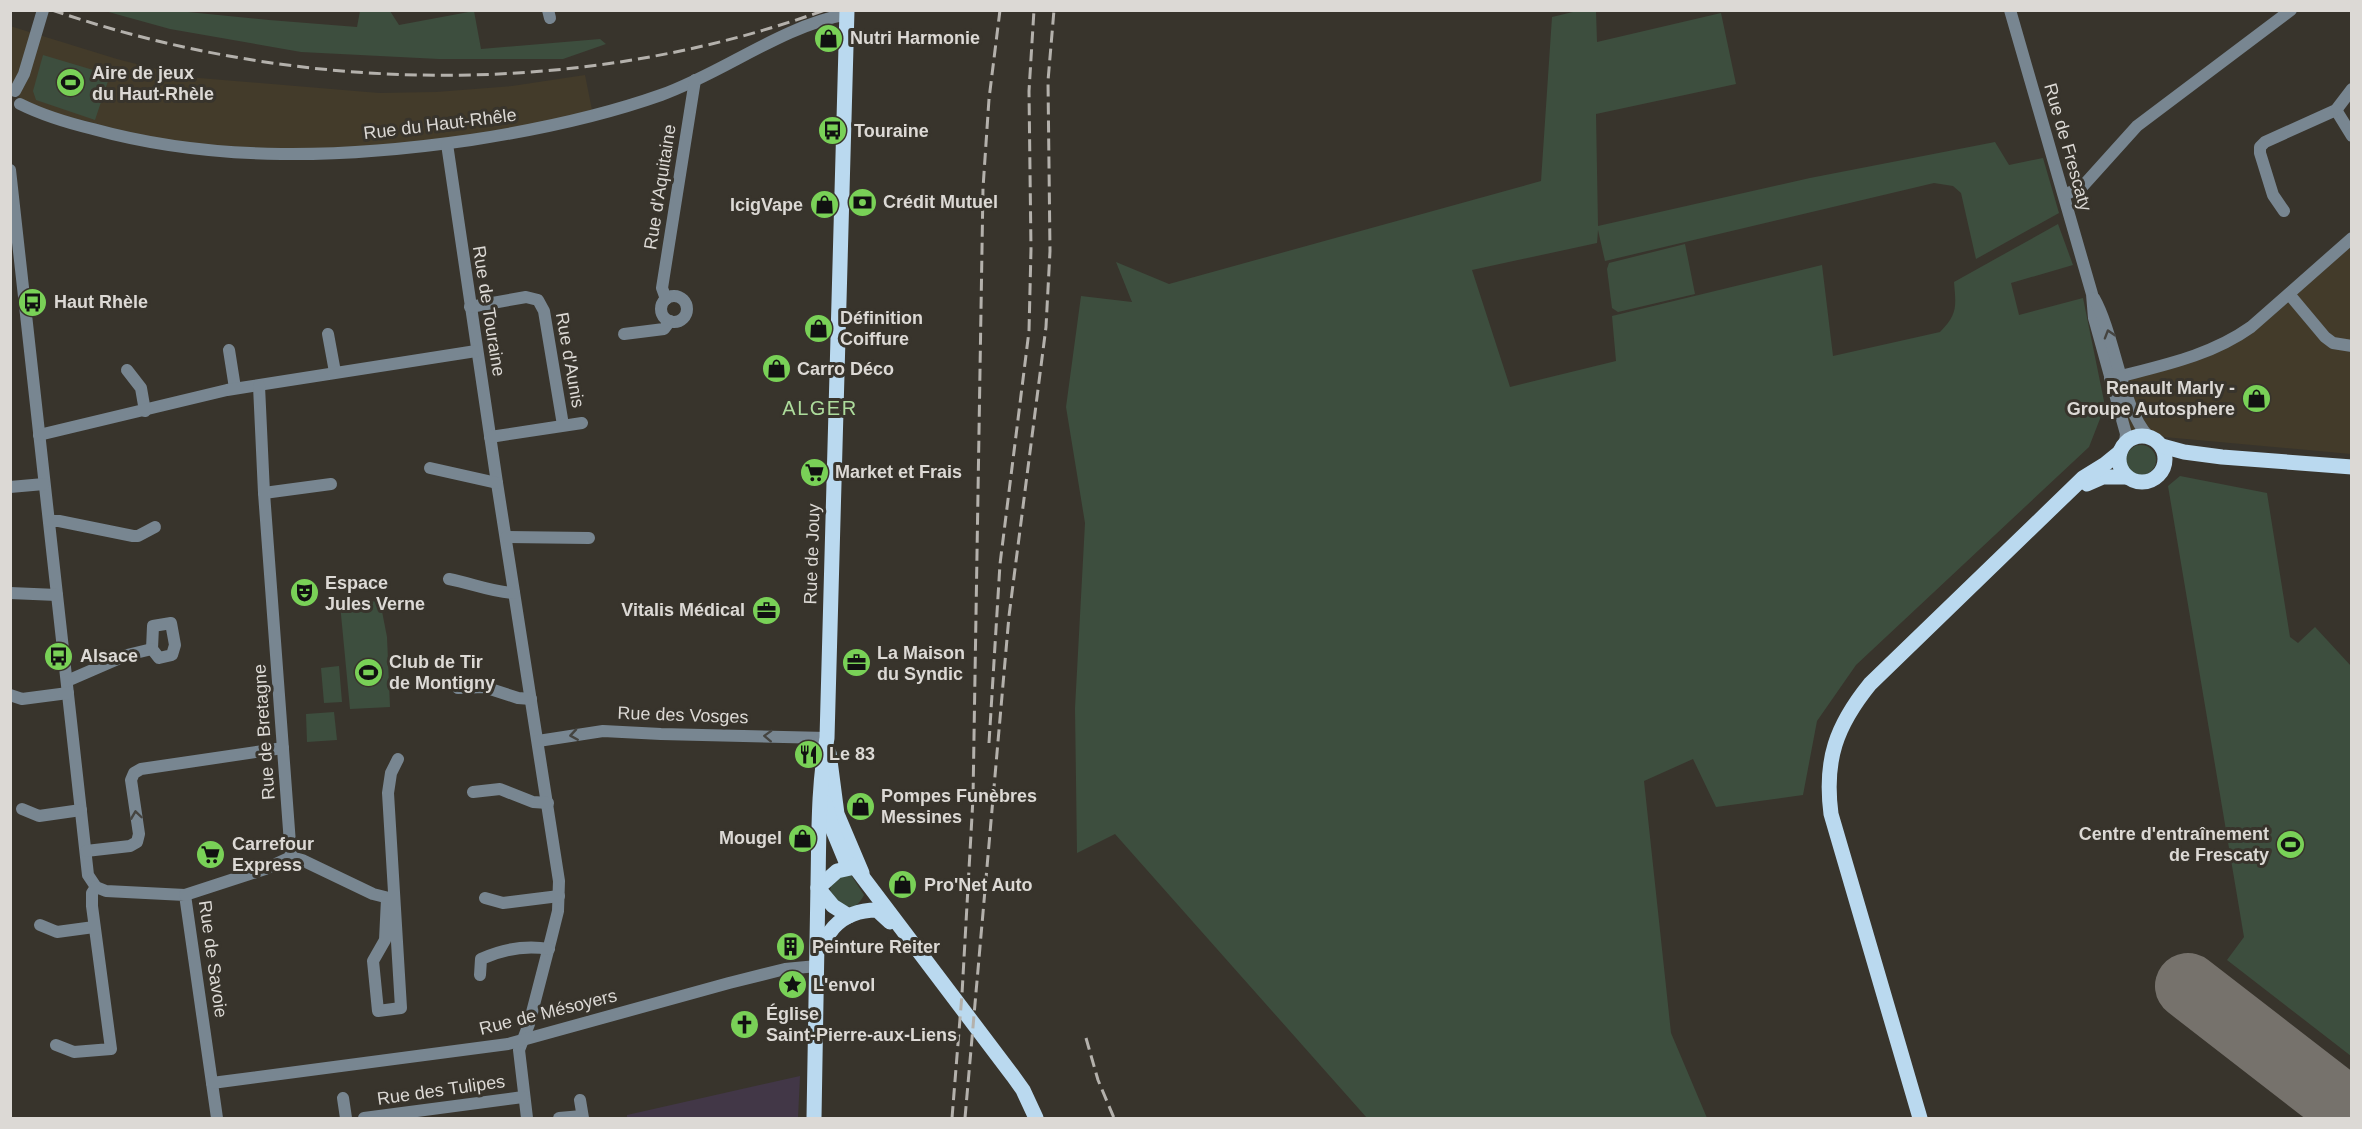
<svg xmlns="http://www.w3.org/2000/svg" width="2362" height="1129" font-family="Helvetica,sans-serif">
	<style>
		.industrial { fill: #433b2a }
		.education { fill: #423747 }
		.green { fill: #3d4e3e }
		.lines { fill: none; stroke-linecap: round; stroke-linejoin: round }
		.runway { stroke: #76726c; stroke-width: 66 }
		.minor { stroke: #788691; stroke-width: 12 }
		.major { stroke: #bad9ef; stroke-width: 15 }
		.rail { stroke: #b4b1ac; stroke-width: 3; stroke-dasharray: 12 6; stroke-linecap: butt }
		.oneway { stroke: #454440 }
		.labels { text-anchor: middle; stroke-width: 6; stroke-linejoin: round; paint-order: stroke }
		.poi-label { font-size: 18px; font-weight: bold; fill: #dcd9d5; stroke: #38342c; text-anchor: start }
		.street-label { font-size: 18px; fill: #dcd9d5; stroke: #38342c }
		.neighbourhood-label { font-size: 20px; letter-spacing: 1.5px; fill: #addc9c; stroke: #38342c }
	</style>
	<rect width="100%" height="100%" fill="#38342c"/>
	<g class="industrial">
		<path d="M 10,26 L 117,59 L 187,77 L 379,93 L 436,92 L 512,86 L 585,75 L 593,115 L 381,151 L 194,149 L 20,104 L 19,94 L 11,90 Z"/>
		<path d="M 2351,238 L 2351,454 L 2142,435 L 2130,439 L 2110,379 L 2219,347 Z"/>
	</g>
	<path class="education" d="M 800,1076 L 798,1118 L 627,1118 L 627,1115 Z"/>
	<g class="green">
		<path d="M 105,11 L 178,11 L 269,20 L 357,27 L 360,11 L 390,11 L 399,25 L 474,11 L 481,49 L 600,39 L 606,44 L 563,59 L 439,59 L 301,52 L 170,29 Z"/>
		<path d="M 1577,11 L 1596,11 L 1597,42 L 1721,13 L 1736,84 L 1596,114 L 1598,226 L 1810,178 L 1995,142 L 2009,165 L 2043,158 L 2059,213 L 1976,259 L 1961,193 L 1953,186 L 1934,183 L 1605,261 L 1598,230 L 1597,243 L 1472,270 L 1510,387 L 1616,361 L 1612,316 L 1822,265 L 1833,356 L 1940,332 C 1958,314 1956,306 1954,282 L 2058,224 L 2073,265 L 2011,283 L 2019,315 L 2083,298 L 2105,406 L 2089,447 L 1856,665 L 1817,721 L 1803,795 L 1716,807 L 1693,759 L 1644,781 L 1671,1033 L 1707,1118 L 1367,1118 L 1115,834 L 1077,853 L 1075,708 L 1085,523 L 1066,407 L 1081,296 L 1132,302 L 1116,262 L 1169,284 L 1541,181 L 1552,17 Z"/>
		<path d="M 43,55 L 110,75 L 95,120 L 36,100 L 33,91 Z"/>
		<path d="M 1685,244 L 1695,294 L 1618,312 L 1612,308 L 1607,269 L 1609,263 Z"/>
		<circle cx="2141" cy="460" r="15"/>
		<path d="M 2180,476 L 2267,493 L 2290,637 L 2298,643 L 2315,627 L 2351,666 L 2351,1056 L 2227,960 L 2244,937 L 2168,486 Z"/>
		<path d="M 380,601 L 387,637 L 390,707 L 350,709 L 340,604 Z"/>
		<path d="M 339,666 L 342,702 L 324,703 L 321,668 Z"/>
		<path d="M 334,712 L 337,740 L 307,742 L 306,714 Z"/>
		<path d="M 851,875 L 864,895 C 853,916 842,905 830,893 L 831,884 L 836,876 Z"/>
	</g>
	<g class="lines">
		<path class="runway" d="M 2188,986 L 2352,1113"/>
		<g class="minor">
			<path d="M 548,10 L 550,18"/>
			<path d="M 2010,10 L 2092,294 L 2094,318 L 2126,434 L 2125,442"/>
			<path d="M 15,91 L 24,74 L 43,10"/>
			<path d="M 20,104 C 44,116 68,123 93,129 C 216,163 346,158 471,140 C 536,130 599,117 661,95 C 725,72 780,27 847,14"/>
			<path d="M 2336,110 L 2352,136"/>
			<path d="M 447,144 L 497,483 L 559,881 L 558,911 L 551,939 L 529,1024 L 519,1050 L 527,1118"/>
			<path d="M 10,170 L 88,875 L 96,887 L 106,891 L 185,895 L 217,1118"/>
			<path d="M 2064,195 L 2082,187 L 2137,126 L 2291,10"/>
			<path d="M 2284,211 L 2273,195 L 2260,153 L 2260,147 L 2265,142 L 2336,110 L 2352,89"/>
			<path d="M 2289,294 L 2325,337 L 2333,343 L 2352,346"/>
			<circle cx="674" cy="309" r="13"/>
			<path d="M 2094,298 C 2115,335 2122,410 2149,437"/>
			<path d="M 666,299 L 662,288 L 695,80"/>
			<path d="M 470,307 L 526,297 L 538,300 L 544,311 L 563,425"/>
			<path d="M 328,334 L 335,372"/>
			<path d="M 624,334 L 664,329 L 670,321"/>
			<path d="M 229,350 L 235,388"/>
			<path d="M 127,370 L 141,388 L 145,411"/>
			<path d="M 2110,379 C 2159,366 2209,357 2251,327 L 2352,238"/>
			<path d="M 39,435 L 227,390 L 476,351"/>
			<path d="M 490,437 L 582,423"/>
			<path d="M 430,468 L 497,483"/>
			<path d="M 10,487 L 44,484"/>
			<path d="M 264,493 L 331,484"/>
			<path d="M 49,521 L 59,521 L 133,536 L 138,536 L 155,527"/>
			<path d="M 506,537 L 589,538"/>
			<path d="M 449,579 C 471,583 492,592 514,593"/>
			<path d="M 10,593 L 57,595"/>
			<path d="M 171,623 L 175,645 L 172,655 L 159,658 L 152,649 L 153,626 Z"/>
			<path d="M 67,681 L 127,655 L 152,649"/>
			<path d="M 458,688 L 484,687 L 518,698 L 531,699"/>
			<path d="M 10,695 L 22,699 L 68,693"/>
			<path d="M 538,741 L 603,731 L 661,734 L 827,738"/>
			<path d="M 473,792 L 500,789 L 533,802 L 548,803"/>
			<path d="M 22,809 L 39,816 L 81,810"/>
			<path d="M 86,851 L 130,846 L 137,842 L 139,834 L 131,780 L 134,773 L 141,769 L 283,748"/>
			<path d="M 291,857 L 302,860 L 373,894 L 393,899"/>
			<path d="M 185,895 L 265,869 L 291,857 L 264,493 L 259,386"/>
			<path d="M 485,898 L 503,903 L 559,896"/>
			<path d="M 387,899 L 385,940 L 373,961 L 378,1011 L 401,1008 L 388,793 L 391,773 L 398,759"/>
			<path d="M 40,925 L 57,932 L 94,927"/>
			<path d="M 480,975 L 481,959 C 503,949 525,945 549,949"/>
			<path d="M 56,1045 L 74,1052 L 111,1049 L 92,906 L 92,893 L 96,887"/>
			<path d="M 212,1083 L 508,1044 L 729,983 L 785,969 L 817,966"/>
			<path d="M 343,1098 L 346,1118"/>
			<path d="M 580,1100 L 583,1118"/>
			<path d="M 364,1118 L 523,1097"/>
			<path d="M 559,1118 L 582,1116"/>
		</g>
		<g class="major">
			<circle cx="2142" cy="459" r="23"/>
			<path d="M 2162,446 L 2184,452 L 2222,457 L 2352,467"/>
			<path d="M 2087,484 L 2103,477 L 2126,477"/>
			<path d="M 829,753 L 837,814 L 862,873"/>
			<path d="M 825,802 L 832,828 L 844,857 L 846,862 L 855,867 L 1013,1076 L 1023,1090 L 1036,1118"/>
			<path d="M 818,888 L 837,871 L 855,867"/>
			<path d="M 818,888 L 833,906 L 849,916"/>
			<path d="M 820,940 C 827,937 829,933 834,927 C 845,915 861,910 877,910 L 890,922"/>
			<path d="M 814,1118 C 816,1040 817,962 818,884 C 819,835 818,786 827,738 L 847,10"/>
			<path d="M 1920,1118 L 1831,814 C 1824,760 1836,726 1870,684 L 2083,478 L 2104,465 L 2120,452"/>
		</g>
		<g class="rail">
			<path d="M 52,10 C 299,95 579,99 825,10"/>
			<path d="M 989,743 L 1000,564 L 1029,331 L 1031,249 L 1029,91 L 1034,10"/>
			<path d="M 1086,1038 L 1098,1080 L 1114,1118"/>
			<path d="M 952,1118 L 962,994 L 973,798 L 983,188 L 989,99 L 1000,10"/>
			<path d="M 965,1118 L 1009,616 L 1046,327 L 1050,251 L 1048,81 L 1054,10"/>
		</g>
	</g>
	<defs><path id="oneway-chevron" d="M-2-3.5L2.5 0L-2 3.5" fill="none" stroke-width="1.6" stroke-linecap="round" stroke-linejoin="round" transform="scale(1.5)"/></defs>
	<g class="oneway">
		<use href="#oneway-chevron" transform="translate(2109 334) rotate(-107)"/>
		<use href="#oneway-chevron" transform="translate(574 735) rotate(171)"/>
		<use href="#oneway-chevron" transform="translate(768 736) rotate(-178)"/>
		<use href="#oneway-chevron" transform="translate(136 815) rotate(-98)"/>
	</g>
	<defs>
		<symbol id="shop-disc" viewBox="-11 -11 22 22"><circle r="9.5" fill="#79d157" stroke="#38342c"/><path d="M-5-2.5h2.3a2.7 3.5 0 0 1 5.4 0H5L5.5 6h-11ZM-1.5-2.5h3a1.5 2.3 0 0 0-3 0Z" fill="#111"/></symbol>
		<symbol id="stadium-disc" viewBox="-11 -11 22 22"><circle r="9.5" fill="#79d157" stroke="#38342c"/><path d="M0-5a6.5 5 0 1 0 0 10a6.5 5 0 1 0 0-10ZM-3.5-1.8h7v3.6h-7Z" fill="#111"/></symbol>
		<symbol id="bus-disc" viewBox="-11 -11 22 22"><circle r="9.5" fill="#79d157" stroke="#38342c"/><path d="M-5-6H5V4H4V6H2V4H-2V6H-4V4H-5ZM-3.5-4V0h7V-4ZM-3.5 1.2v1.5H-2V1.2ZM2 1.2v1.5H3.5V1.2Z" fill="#111"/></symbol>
		<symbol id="bank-disc" viewBox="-11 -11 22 22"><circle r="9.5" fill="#79d157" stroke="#38342c"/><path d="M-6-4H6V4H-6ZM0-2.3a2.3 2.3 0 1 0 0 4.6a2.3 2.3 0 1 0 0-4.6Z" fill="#111"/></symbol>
		<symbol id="supermarket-disc" viewBox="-11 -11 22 22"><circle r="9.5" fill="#79d157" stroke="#38342c"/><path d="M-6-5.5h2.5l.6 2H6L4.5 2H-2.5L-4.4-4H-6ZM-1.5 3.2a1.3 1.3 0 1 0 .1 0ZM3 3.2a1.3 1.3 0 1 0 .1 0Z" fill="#111"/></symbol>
		<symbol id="theatre-disc" viewBox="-11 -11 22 22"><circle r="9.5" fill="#79d157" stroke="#38342c"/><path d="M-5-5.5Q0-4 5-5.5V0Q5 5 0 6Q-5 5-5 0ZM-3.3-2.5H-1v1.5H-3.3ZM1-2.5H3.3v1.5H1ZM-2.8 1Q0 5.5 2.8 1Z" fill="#111"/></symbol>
		<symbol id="office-disc" viewBox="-11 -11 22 22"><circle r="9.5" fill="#79d157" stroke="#38342c"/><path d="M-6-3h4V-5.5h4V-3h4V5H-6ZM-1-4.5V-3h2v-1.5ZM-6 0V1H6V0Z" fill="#111"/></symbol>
		<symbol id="restaurant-disc" viewBox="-11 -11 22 22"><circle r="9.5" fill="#79d157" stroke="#38342c"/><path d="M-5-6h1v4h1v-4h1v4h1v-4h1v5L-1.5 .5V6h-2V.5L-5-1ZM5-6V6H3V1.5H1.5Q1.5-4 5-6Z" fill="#111"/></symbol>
		<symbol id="building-disc" viewBox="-11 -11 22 22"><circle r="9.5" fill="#79d157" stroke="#38342c"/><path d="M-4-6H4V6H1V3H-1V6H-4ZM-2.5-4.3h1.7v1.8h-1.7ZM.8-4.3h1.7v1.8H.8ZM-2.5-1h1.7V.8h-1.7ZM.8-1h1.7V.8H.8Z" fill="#111"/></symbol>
		<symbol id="sight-disc" viewBox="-11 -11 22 22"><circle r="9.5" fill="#79d157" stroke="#38342c"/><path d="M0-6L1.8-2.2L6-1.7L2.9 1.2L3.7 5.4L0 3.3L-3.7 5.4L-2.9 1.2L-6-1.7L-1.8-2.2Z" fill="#111"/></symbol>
		<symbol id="church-disc" viewBox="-11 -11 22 22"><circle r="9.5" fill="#79d157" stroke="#38342c"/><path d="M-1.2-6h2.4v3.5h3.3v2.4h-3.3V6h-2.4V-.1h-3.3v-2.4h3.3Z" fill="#111"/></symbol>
	</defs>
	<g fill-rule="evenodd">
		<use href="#shop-disc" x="812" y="22" width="33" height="33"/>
		<use href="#stadium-disc" x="54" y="66" width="33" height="33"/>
		<use href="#bus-disc" x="816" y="114" width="33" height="33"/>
		<use href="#bank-disc" x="846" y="186" width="33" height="33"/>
		<use href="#shop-disc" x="808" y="188" width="33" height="33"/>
		<use href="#bus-disc" x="16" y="286" width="33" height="33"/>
		<use href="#shop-disc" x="802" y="312" width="33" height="33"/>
		<use href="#shop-disc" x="760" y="352" width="33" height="33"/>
		<use href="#shop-disc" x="2240" y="382" width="33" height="33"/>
		<use href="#supermarket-disc" x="798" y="456" width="33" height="33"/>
		<use href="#theatre-disc" x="288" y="576" width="33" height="33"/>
		<use href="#office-disc" x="750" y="594" width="33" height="33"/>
		<use href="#bus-disc" x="42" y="640" width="33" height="33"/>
		<use href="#office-disc" x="840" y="646" width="33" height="33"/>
		<use href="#stadium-disc" x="352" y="656" width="33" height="33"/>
		<use href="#restaurant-disc" x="792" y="738" width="33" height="33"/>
		<use href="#shop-disc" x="844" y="790" width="33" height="33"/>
		<use href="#shop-disc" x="786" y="822" width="33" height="33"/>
		<use href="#stadium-disc" x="2274" y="828" width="33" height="33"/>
		<use href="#supermarket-disc" x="194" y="838" width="33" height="33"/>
		<use href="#shop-disc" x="886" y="868" width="33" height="33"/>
		<use href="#building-disc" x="774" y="930" width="33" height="33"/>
		<use href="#sight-disc" x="776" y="968" width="33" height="33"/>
		<use href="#church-disc" x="728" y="1008" width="33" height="33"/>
	</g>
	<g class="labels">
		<g class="poi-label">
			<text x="850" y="44">Nutri Harmonie</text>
			<text x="92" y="79">Aire de jeux<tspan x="92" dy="21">du Haut-Rhèle</tspan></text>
			<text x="854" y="137">Touraine</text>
			<text x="883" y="208">Crédit Mutuel</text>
			<text x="803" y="211" text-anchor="end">IcigVape</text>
			<text x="54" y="308">Haut Rhèle</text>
			<text x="840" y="324">Définition<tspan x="840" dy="21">Coiffure</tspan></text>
			<text x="797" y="375">Carro Déco</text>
			<text x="2235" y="394" text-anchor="end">Renault Marly -<tspan x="2235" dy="21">Groupe Autosphere</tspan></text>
			<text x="835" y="478">Market et Frais</text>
			<text x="325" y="589">Espace<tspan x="325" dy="21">Jules Verne</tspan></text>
			<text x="745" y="616" text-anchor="end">Vitalis Médical</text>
			<text x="877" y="659">La Maison<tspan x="877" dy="21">du Syndic</tspan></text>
			<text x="80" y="662">Alsace</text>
			<text x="389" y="668">Club de Tir<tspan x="389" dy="21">de Montigny</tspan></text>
			<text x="829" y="760">Le 83</text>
			<text x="881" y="802">Pompes Funèbres<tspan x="881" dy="21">Messines</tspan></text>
			<text x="2269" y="840" text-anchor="end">Centre d'entraînement<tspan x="2269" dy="21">de Frescaty</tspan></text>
			<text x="782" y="844" text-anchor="end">Mougel</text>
			<text x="232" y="850">Carrefour<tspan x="232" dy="21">Express</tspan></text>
			<text x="924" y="891">Pro'Net Auto</text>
			<text x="812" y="953">Peinture Reiter</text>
			<text x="813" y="991">L'envol</text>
			<text x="766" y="1020">Église<tspan x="766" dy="21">Saint-Pierre-aux-Liens</tspan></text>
		</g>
		<g class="street-label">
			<text transform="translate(440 124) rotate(-7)" y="6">Rue du Haut-Rhêle</text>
			<text transform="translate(2068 147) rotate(74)" y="6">Rue de Frescaty</text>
			<text transform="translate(660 187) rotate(-81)" y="6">Rue d'Aquitaine</text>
			<text transform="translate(489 311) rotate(81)" y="6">Rue de Touraine</text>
			<text transform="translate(570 360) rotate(80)" y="6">Rue d'Aunis</text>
			<text transform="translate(812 554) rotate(-88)" y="6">Rue de Jouy</text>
			<text transform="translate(683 715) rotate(2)" y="6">Rue des Vosges</text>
			<text transform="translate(264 732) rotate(-94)" y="6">Rue de Bretagne</text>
			<text transform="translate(213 959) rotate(82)" y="6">Rue de Savoie</text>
			<text transform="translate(548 1012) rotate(-14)" y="6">Rue de Mésoyers</text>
			<text transform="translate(441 1090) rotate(-8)" y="6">Rue des Tulipes</text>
		</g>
		<g class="neighbourhood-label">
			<text x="820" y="415">ALGER</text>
		</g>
	</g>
	<rect width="2362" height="1129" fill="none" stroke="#dcd9d5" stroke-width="24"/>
</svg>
